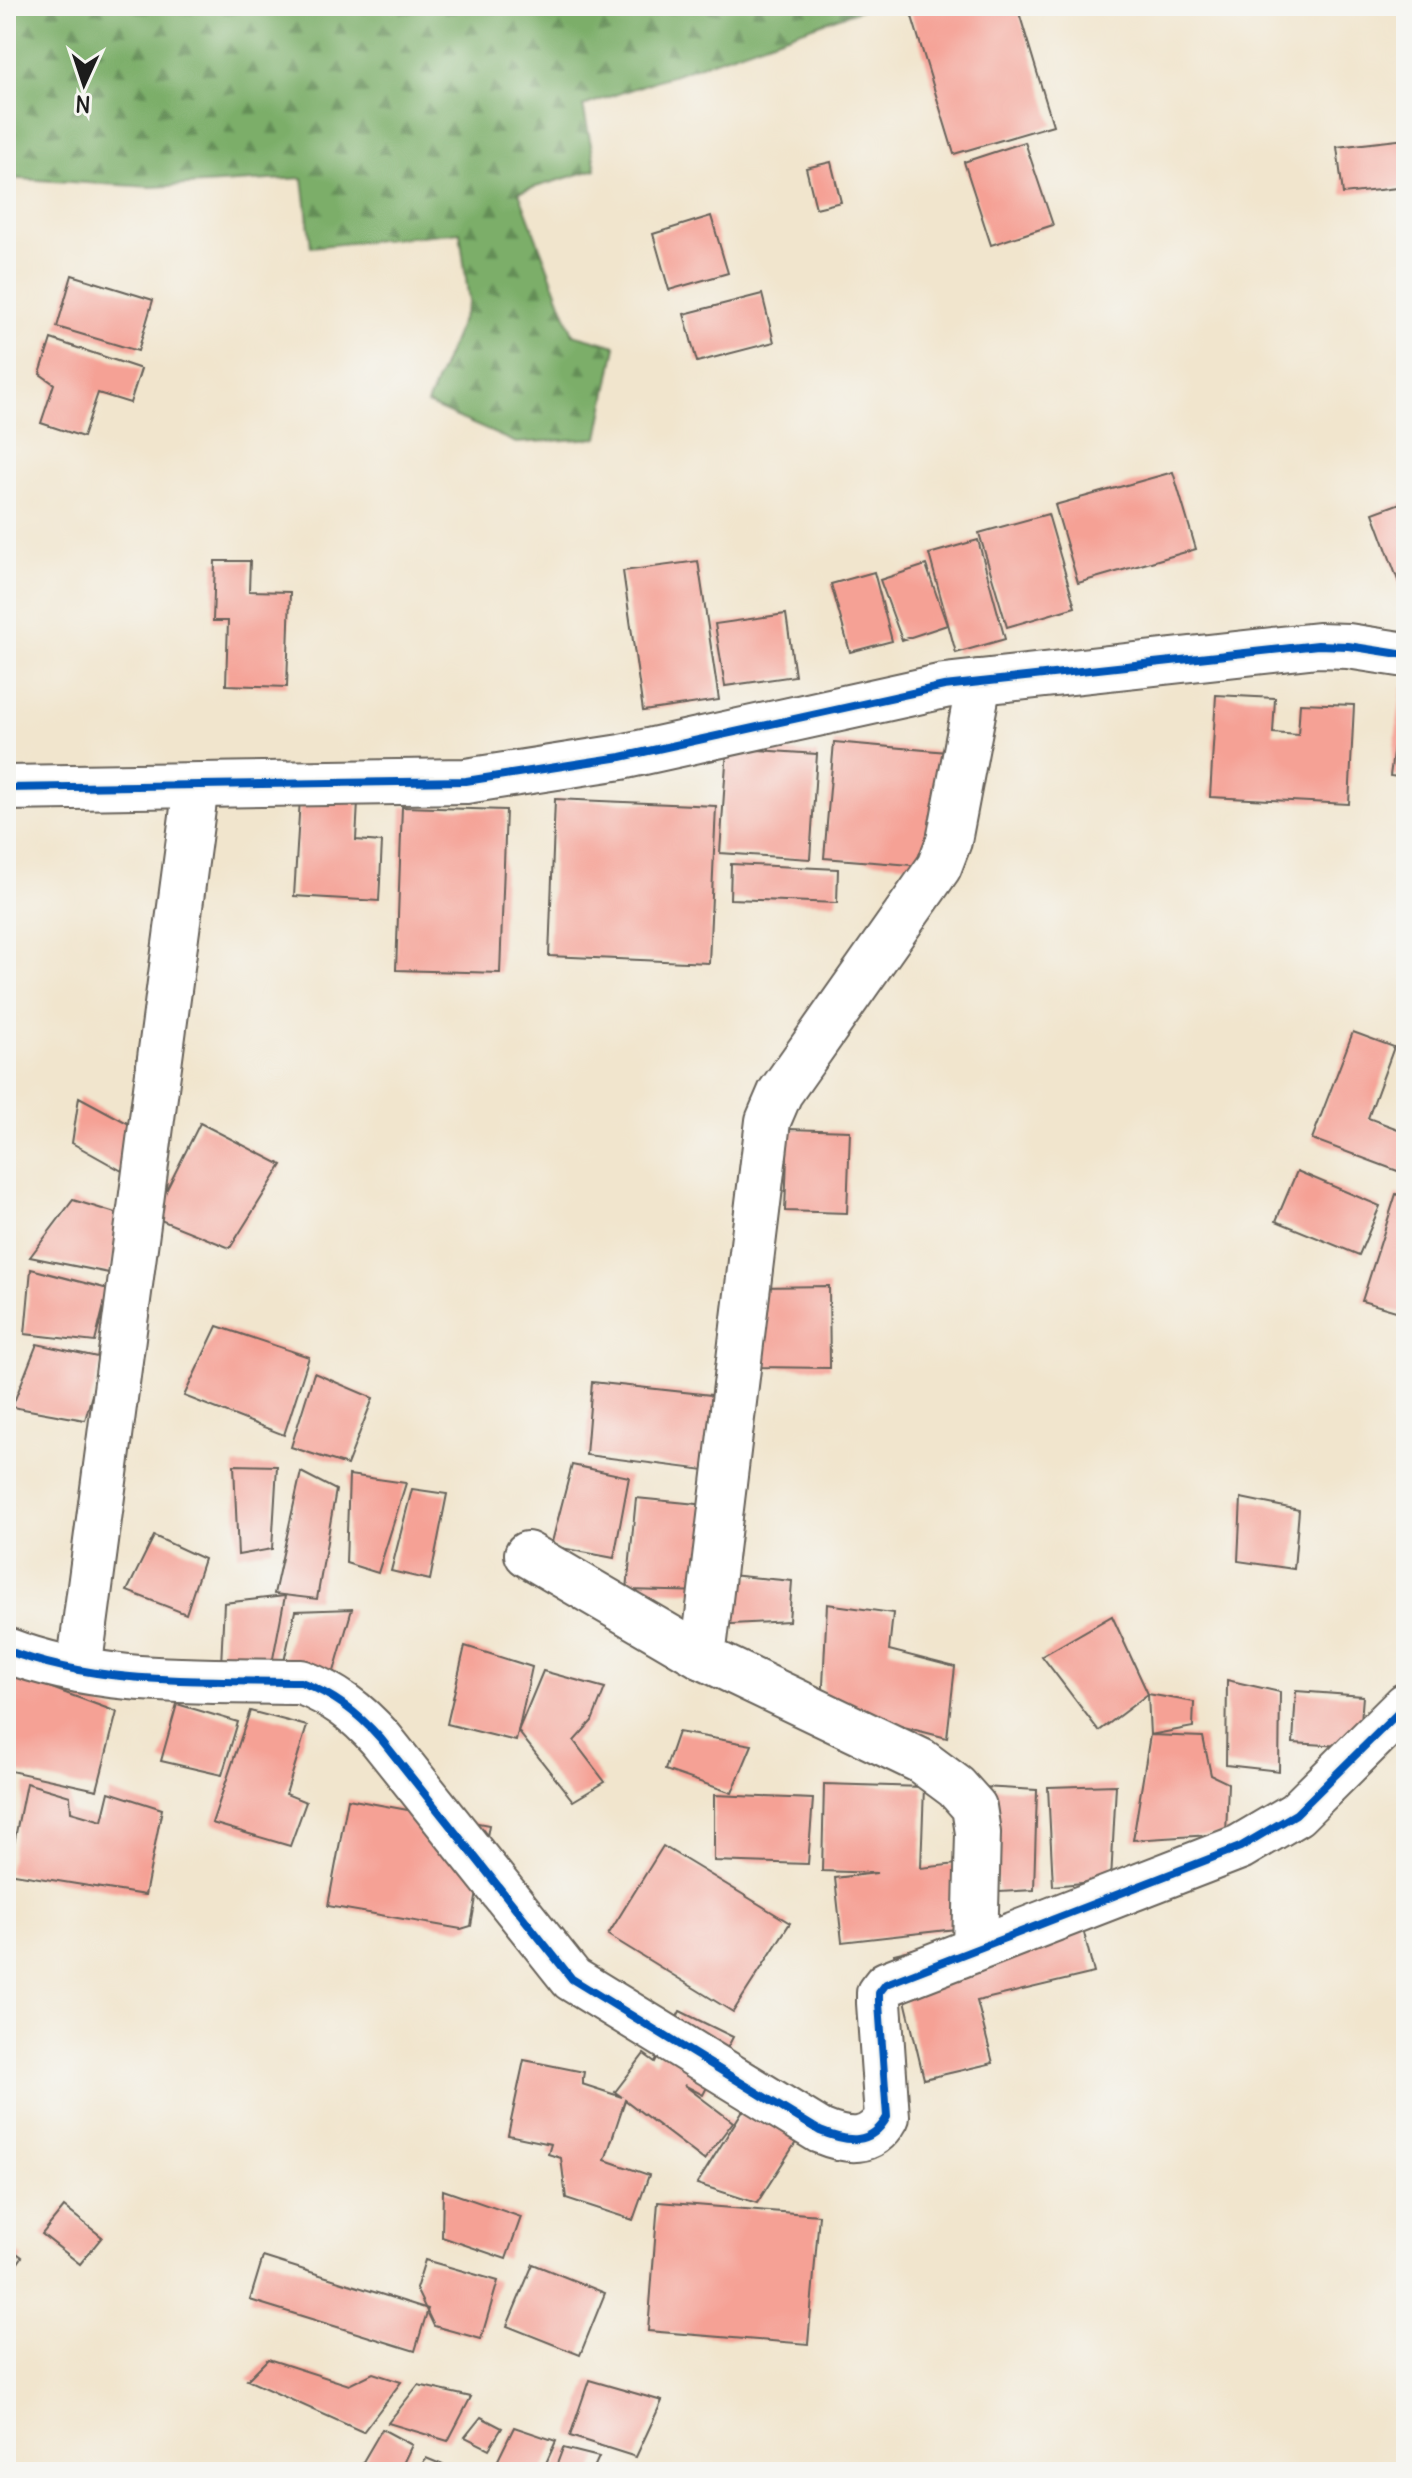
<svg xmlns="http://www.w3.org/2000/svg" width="1412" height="2478" font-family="Delius,sans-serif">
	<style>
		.forest { fill: url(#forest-firs); stroke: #4c6542; stroke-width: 2 }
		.building { fill: #f5a195 }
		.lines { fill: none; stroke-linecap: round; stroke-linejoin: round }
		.minor-casing { stroke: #67625a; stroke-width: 48 }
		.minor { stroke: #fff; stroke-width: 44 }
		.cycleway-casing { stroke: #f6f6f2; stroke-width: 13 }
		.cycleway { stroke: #0057b8; stroke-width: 8 }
	</style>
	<defs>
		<pattern id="forest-firs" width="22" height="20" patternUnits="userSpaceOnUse" patternTransform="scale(2)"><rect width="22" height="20" fill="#7bae69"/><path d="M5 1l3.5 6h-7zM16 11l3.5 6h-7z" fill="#648d56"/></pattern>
	</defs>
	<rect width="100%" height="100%" fill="#f6f6f2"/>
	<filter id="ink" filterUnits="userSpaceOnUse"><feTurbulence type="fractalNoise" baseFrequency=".0125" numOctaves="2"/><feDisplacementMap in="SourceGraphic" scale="16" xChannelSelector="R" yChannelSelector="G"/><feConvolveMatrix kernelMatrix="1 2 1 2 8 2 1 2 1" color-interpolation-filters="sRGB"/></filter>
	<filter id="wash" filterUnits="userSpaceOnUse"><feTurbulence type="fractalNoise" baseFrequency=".006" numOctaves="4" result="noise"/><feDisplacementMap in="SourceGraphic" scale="32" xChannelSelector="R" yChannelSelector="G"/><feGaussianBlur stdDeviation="1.8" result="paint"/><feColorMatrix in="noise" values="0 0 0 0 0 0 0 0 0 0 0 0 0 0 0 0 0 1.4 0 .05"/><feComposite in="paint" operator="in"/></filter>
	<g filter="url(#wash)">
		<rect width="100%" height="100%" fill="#f1e5cd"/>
		<path class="forest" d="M 6,6 L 871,6 L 583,106 L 596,169 L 519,192 L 573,334 L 616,346 L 598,438 L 516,443 L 427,404 L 469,302 L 460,232 L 311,247 L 303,178 L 152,187 L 6,178 Z"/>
		<g id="blocks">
			<g class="building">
				<path d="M 923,6 L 1017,6 L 1053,125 L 954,154 L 910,10 Z"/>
				<path d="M 1406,139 L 1406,187 L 1343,194 L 1337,147 Z"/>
				<path d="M 1025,142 L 1053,225 L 991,245 L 964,162 Z"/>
				<path d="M 831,162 L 841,202 L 816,208 L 806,168 Z"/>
				<path d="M 711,216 L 728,273 L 669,290 L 653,234 Z"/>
				<path d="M 72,275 L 153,300 L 138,351 L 57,327 Z"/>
				<path d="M 762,294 L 774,342 L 697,362 L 684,314 Z"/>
				<path d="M 51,339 L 141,369 L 130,403 L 98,393 L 83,437 L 41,423 L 54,384 L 40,374 Z"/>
				<path d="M 1173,472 L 1196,549 L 1078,583 L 1055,505 Z"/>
				<path d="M 1406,501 L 1406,602 L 1373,513 Z"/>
				<path d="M 1048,514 L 1075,607 L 1007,627 L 979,533 Z"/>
				<path d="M 978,540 L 1005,639 L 956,653 L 929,554 Z"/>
				<path d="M 215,561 L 250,561 L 249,591 L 290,592 L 287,687 L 226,685 L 228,621 L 213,621 Z"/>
				<path d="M 698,561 L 719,700 L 643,711 L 623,571 Z"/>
				<path d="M 926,565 L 947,625 L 902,640 L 880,580 Z"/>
				<path d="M 874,572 L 892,641 L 850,652 L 831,584 Z"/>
				<path d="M 786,614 L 795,676 L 725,686 L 715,624 Z"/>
				<path d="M 1402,686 L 1406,687 L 1406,778 L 1390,776 Z"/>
				<path d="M 1216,695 L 1275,698 L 1273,733 L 1298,735 L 1300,703 L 1354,705 L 1349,804 L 1210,797 Z"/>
				<path d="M 834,742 L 947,752 L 936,867 L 824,858 Z"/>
				<path d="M 727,748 L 817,754 L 810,859 L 720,853 Z"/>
				<path d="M 300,798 L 358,802 L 356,840 L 382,842 L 379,901 L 294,896 Z"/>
				<path d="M 555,799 L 716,806 L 709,963 L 549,956 Z"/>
				<path d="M 402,807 L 506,810 L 500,973 L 396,970 Z"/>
				<path d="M 731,864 L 838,869 L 837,903 L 730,899 Z"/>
				<path d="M 1353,1032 L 1394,1047 L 1368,1118 L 1406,1132 L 1403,1173 L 1312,1139 Z"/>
				<path d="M 79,1097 L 133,1126 L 122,1171 L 72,1143 Z"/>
				<path d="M 200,1123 L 282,1165 L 230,1248 L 153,1217 Z"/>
				<path d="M 788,1129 L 850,1131 L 847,1213 L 785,1211 Z"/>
				<path d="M 1297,1171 L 1380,1206 L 1359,1255 L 1276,1221 Z"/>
				<path d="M 1396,1194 L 1406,1197 L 1406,1314 L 1362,1301 Z"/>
				<path d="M 73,1200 L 125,1216 L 109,1273 L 30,1257 Z"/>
				<path d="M 31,1269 L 108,1289 L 95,1342 L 25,1334 Z"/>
				<path d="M 829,1286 L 830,1368 L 756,1367 L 760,1287 Z"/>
				<path d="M 217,1326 L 309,1357 L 284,1435 L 184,1396 Z"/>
				<path d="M 37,1344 L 102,1358 L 85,1420 L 12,1407 Z"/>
				<path d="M 314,1373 L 373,1398 L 347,1465 L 291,1447 Z"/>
				<path d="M 592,1382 L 720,1396 L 712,1471 L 586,1455 Z"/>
				<path d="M 234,1465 L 277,1466 L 272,1549 L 238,1555 Z"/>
				<path d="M 572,1465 L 629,1477 L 614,1558 L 551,1546 Z"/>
				<path d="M 301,1472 L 336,1490 L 317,1599 L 274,1594 Z"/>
				<path d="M 349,1475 L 406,1483 L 378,1573 L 346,1563 Z"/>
				<path d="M 412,1489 L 447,1494 L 430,1580 L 391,1571 Z"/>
				<path d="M 636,1498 L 717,1506 L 708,1592 L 627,1590 Z"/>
				<path d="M 1241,1498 L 1299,1510 L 1294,1569 L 1238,1561 Z"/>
				<path d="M 154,1536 L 204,1559 L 186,1614 L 127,1591 Z"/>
				<path d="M 719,1574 L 792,1581 L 789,1621 L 714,1625 Z"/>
				<path d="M 285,1596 L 271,1669 L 221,1665 L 224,1603 Z"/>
				<path d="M 827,1604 L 893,1613 L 889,1650 L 955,1667 L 947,1738 L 822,1706 Z"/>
				<path d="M 352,1609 L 333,1675 L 282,1671 L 295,1611 Z"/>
				<path d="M 1112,1616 L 1148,1694 L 1099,1731 L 1042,1656 Z"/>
				<path d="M 465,1646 L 532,1667 L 516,1741 L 447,1724 Z"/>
				<path d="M 543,1671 L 605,1688 L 592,1721 L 574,1741 L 605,1782 L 573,1801 L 518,1731 Z"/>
				<path d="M 11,1673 L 117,1712 L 97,1790 L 6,1770 L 6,1689 Z"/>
				<path d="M 1227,1680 L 1280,1692 L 1279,1771 L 1226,1765 Z"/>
				<path d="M 1296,1691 L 1363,1696 L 1359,1747 L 1293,1743 Z"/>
				<path d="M 1148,1694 L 1194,1702 L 1193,1727 L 1150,1735 Z"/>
				<path d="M 177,1704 L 238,1722 L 222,1775 L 161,1761 Z"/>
				<path d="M 250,1711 L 307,1726 L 286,1794 L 306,1802 L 290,1846 L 212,1823 Z"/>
				<path d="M 678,1732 L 752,1745 L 732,1793 L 665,1770 Z"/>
				<path d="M 1150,1735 L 1203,1737 L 1211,1775 L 1228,1783 L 1226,1834 L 1133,1840 Z"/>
				<path d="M 26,1783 L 70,1796 L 71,1812 L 102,1821 L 109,1792 L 162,1809 L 145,1895 L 8,1873 Z"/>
				<path d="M 824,1784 L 924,1787 L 921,1868 L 957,1864 L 964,1928 L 842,1942 L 835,1878 L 877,1873 L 822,1871 Z"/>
				<path d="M 1116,1785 L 1111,1880 L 1053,1886 L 1048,1787 Z"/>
				<path d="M 982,1787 L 1037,1790 L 1034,1890 L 999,1892 Z"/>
				<path d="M 714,1795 L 813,1799 L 808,1864 L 714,1861 Z"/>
				<path d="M 348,1799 L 489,1825 L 471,1926 L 461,1929 L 328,1906 Z"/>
				<path d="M 663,1846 L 790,1923 L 733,2012 L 608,1935 Z"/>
				<path d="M 1078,1909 L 1094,1973 L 977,2001 L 993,2063 L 924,2079 L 894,1954 Z"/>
				<path d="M 680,2011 L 733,2037 L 703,2095 L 684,2085 L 733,2122 L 704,2160 L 625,2100 L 605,2160 L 649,2175 L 633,2220 L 566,2198 L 561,2158 L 548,2154 L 551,2144 L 508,2135 L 524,2060 L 584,2072 L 582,2084 L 622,2097 L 615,2092 L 644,2054 L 655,2062 Z"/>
				<path d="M 763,2078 L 816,2111 L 757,2203 L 697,2184 Z"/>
				<path d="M 443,2190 L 521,2217 L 506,2259 L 442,2237 Z"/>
				<path d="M 658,2202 L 819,2215 L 808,2344 L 648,2331 Z"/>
				<path d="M 64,2207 L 102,2237 L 80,2264 L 42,2234 Z"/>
				<path d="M 6,2245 L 22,2257 L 6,2280 Z"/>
				<path d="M 263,2257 L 428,2309 L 415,2351 L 250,2300 Z"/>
				<path d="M 425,2260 L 498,2281 L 481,2339 L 434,2326 L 416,2289 Z"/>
				<path d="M 533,2264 L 605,2293 L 580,2355 L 507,2326 Z"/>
				<path d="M 268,2359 L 349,2385 L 373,2373 L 401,2382 L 363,2432 L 247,2380 Z"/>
				<path d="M 589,2380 L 662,2401 L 636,2457 L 570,2436 Z"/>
				<path d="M 418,2385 L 471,2397 L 448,2441 L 388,2423 Z"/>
				<path d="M 481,2417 L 502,2428 L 489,2449 L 465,2437 Z"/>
				<path d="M 514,2427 L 556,2441 L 542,2472 L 493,2470 Z"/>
				<path d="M 382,2429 L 412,2445 L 399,2472 L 357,2472 Z"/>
				<path d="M 563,2448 L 599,2457 L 592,2472 L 554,2472 Z"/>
				<path d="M 426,2458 L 460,2472 L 417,2472 Z"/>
			</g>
		</g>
	</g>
	<g filter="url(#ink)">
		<use href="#blocks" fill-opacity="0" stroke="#67625a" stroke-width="2"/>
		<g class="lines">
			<defs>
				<g id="minor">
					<path d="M 6,788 L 466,781 L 621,757 L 944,686 L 1318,645 L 1348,646 L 1406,655"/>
					<path d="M 527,1554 L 703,1657 L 921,1761 L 956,1787 L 974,1807 L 978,1833 L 975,1948"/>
					<path d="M 6,1650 C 99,1686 203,1680 301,1682 C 334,1695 357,1712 381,1739 L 572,1979 L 820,2131 C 847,2142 871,2146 887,2117 L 879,2003 L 879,1993 L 886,1984 L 1240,1847 L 1296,1814 L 1406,1705"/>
					<path d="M 703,1657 L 768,1121 L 780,1093 L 939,867 L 949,841 L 979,682"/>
					<path d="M 79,1670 L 196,786"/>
				</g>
			</defs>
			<use href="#minor" class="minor-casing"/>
			<use href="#minor" class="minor"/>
			<defs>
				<g id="cycleway">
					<path d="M 6,788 L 466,781 L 621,757 L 944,686 L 1318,645 L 1348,646 L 1406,655"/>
					<path d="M 6,1650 C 99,1686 203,1680 301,1682 C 334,1695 357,1712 381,1739 L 572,1979 L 820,2131 C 847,2142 871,2146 887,2117 L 879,2003 L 879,1993 L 886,1984 L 1240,1847 L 1296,1814 L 1406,1705"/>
				</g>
			</defs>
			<use href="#cycleway" class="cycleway-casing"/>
			<use href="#cycleway" class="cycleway"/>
		</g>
	</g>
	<rect width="1412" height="2478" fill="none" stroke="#f6f6f2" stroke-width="32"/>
	<g transform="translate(84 84) rotate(183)" stroke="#f6f6f2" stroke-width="6" paint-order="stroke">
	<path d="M0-6L14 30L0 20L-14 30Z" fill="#1c1c1c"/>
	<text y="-12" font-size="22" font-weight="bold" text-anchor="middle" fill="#1c1c1c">N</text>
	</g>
</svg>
